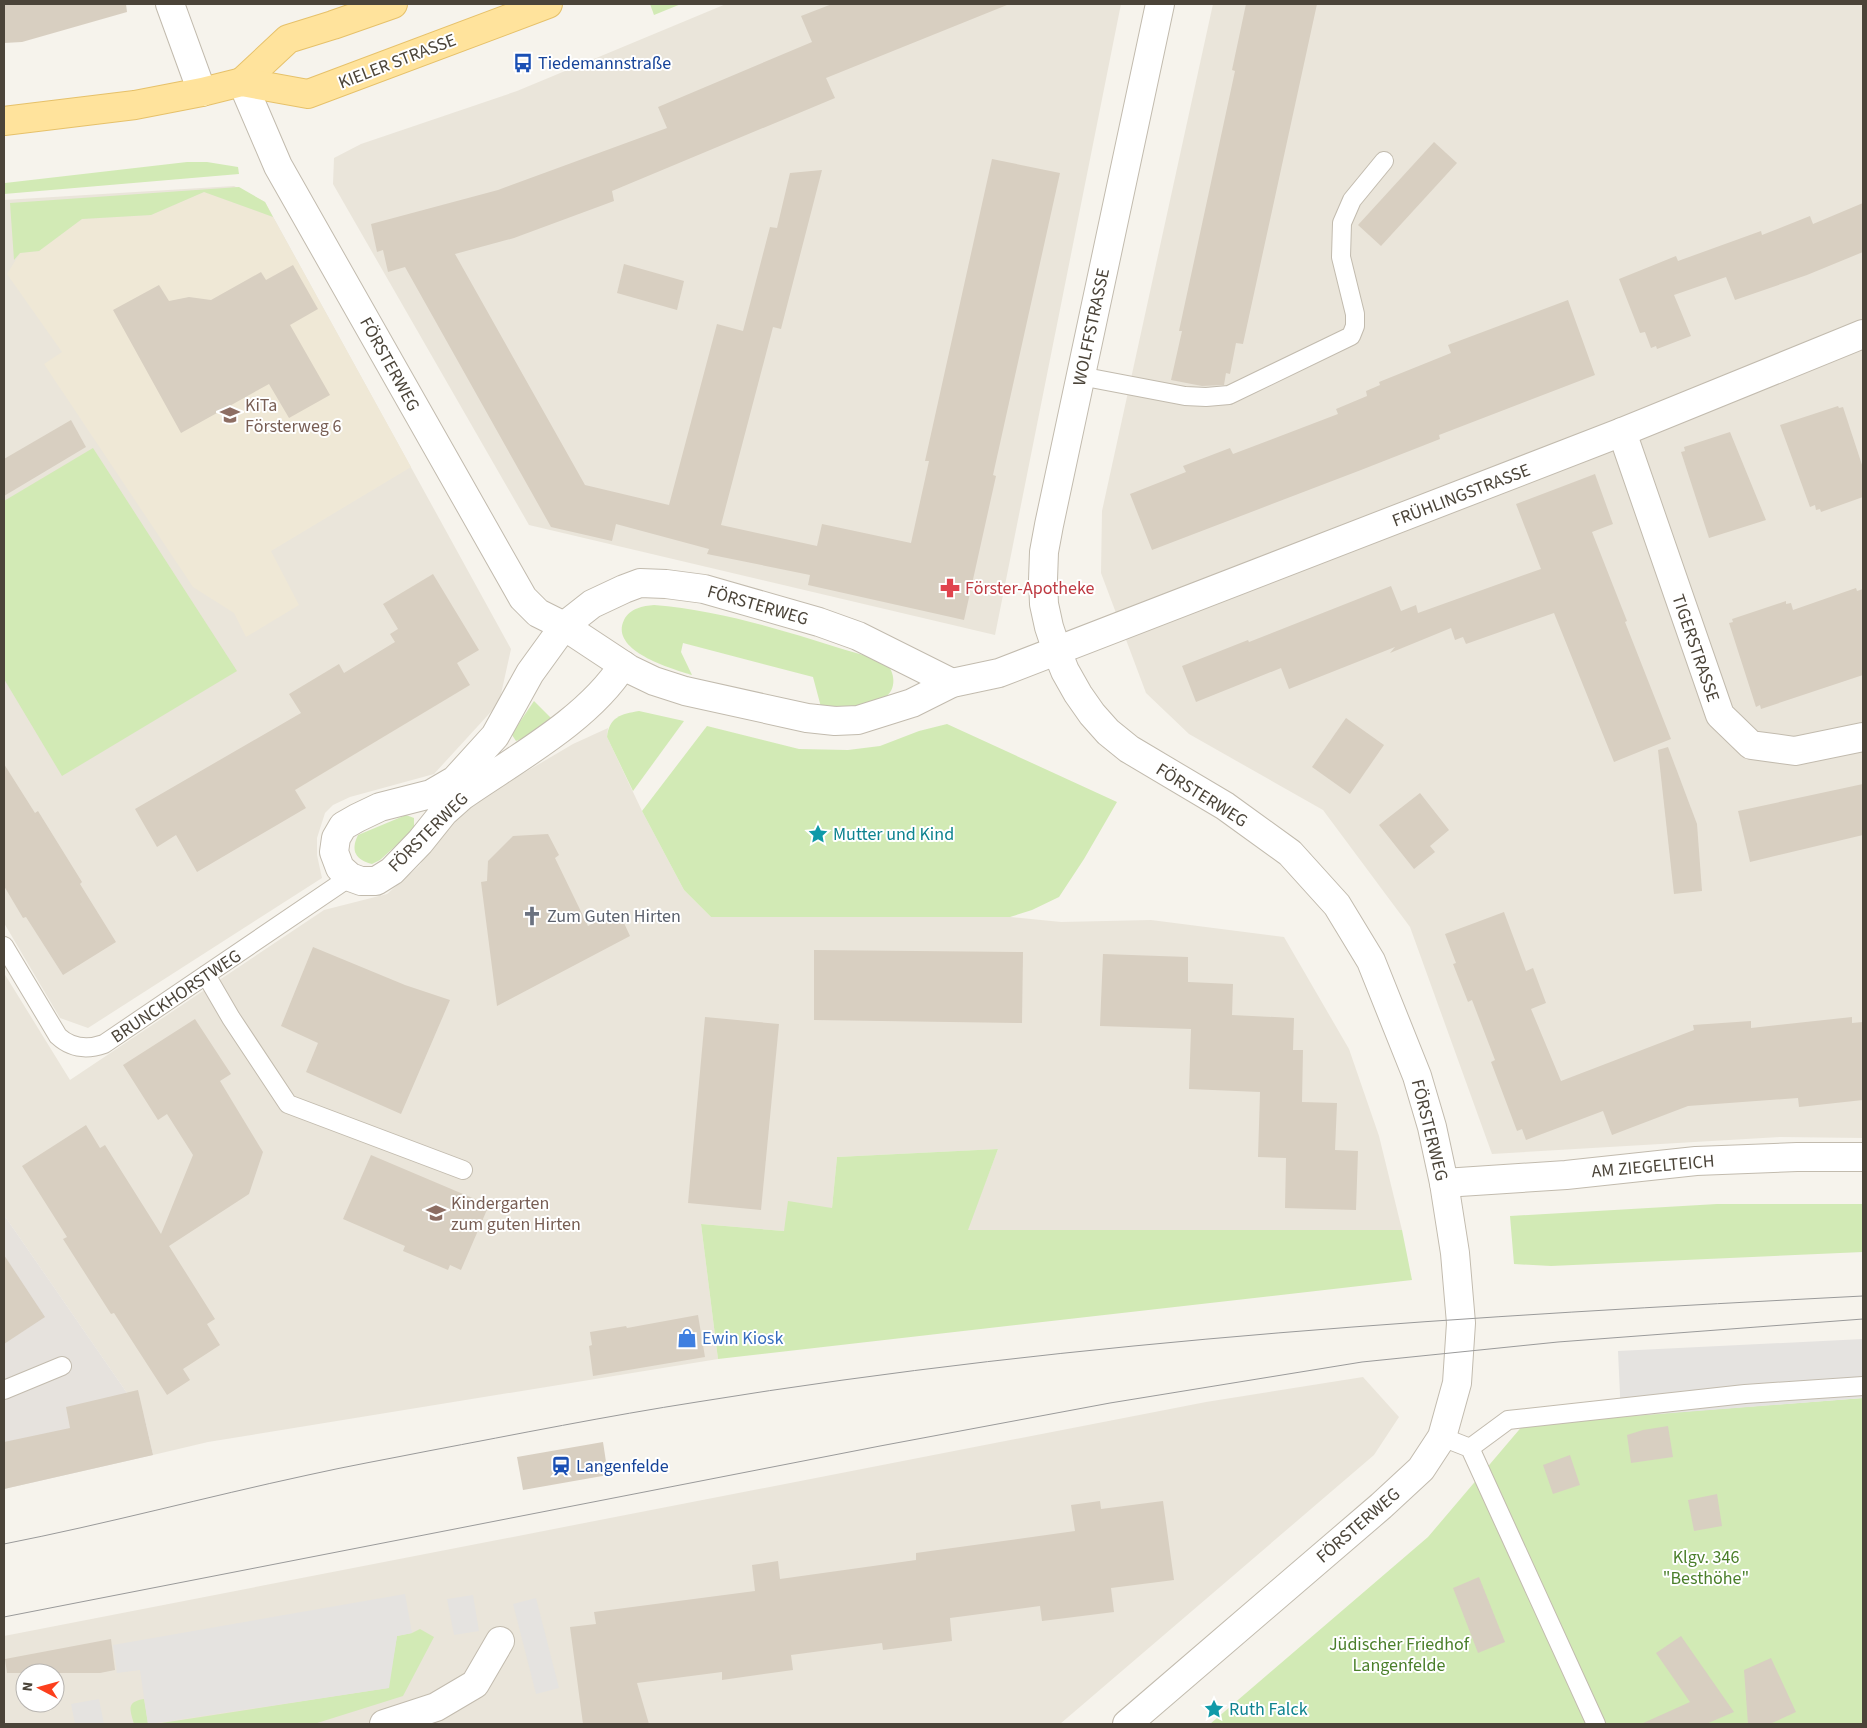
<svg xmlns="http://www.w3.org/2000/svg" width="1867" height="1728" font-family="'Source Sans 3',sans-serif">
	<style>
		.residential { fill: #eae5da; fill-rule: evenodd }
		.industrial { fill: #e6e2dd }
		.education { fill: #efe8d6 }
		.green { fill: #d2eab5 }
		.parking { fill: #e5e3e0 }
		.building { fill: #d8cfc1 }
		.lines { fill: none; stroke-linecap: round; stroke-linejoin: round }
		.service-casing { stroke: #c2bbae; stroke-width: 20 }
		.minor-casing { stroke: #c2bbae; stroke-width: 30 }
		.primary-casing { stroke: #e6c16a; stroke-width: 30 }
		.service { stroke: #fff; stroke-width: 18 }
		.minor { stroke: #fff; stroke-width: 28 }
		.primary { stroke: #ffe39c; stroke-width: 28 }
		.tram { stroke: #9a9a9a; stroke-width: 1 }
		.labels { text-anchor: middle; stroke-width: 4; stroke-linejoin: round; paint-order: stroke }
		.street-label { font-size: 18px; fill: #4b4439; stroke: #fff }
		.transit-label { font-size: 18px; fill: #164399; stroke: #fff; text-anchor: start }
		.education-label { font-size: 18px; fill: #785e54; stroke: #fff; text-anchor: start }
		.health-label { font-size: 18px; fill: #be3a42; stroke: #fff; text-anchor: start }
		.culture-label { font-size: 18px; fill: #0d838f; stroke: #fff; text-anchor: start }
		.worship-label { font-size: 18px; fill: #5b616d; stroke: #fff; text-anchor: start }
		.shop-label { font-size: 18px; fill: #366cbe; stroke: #fff; text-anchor: start }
		.park-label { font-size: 18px; fill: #4a7f2a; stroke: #fff }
	</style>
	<rect width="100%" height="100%" fill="#f6f3ec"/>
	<g class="residential">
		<path d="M 726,4 L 1121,4 L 995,635 L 529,525 L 333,184 L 334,158 L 361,144 L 517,91 Z"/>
		<path d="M 1213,4 L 1863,4 L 1863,1138 L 1780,1137 L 1492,1154 L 1410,927 L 1323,810 L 1189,734 L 1146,693 L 1101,573 L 1102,511 Z"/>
		<path d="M 234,186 L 265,202 L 511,649 L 499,703 L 434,774 L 350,797 L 333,805 L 325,813 L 317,838 L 317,855 L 322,878 L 88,1028 L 60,1018 L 4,923 L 4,200 Z"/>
		<path d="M 608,728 L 607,737 L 642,811 L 684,890 L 711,917 L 1010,917 L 1061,922 L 1151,920 L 1284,937 L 1349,1049 L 1379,1136 L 1402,1230 L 967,1230 L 998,1149 L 837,1157 L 832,1208 L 784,1231 L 701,1224 L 718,1359 L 208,1442 L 153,1455 L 144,1416 L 127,1393 L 4,1215 L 4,973 L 70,1080 L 324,910 L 387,894 L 419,866 L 454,814 L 573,744 Z"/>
		<path d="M 1363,1377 L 1399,1417 L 1374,1455 L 1060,1724 L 4,1724 L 4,1636 L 1206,1402 ZM 25,1673 L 55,1673 L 55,1703 L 25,1703 Z"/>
	</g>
	<path class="industrial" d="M 4,1215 L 127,1393 L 144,1416 L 153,1455 L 4,1489 Z"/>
	<path class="education" d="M 204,192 L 273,217 L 411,467 L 271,551 L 299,605 L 246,637 L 234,613 L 193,587 L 44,364 L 62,352 L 7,274 L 20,253 L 39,251 L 82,219 L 151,215 Z"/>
	<g class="green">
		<path d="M 650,4 L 681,4 L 654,15 Z"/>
		<path d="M 187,162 L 207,162 L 238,167 L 239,174 L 4,194 L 5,183 Z"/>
		<path d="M 239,187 L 265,202 L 273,217 L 204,192 L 151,215 L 82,219 L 39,251 L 20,253 L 14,260 L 10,203 Z"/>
		<path d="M 93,448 L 237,671 L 62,776 L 4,679 L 4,501 Z"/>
		<path d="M 654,605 C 717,610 779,629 839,648 C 854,653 873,656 886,664 C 896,672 896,691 885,697 C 867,708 842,708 821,707 L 813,677 L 683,643 L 681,652 L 692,675 C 672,669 609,651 624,620 C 630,608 643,606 654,605 Z"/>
		<path d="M 534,701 L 553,720 L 531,735 L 516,741 L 512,735 L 513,732 Z"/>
		<path d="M 639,711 L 684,721 L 633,791 L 607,737 C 609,717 621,714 639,711 Z"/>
		<path d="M 947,724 L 1117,802 L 1084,859 L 1059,897 L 1032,910 L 1010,917 L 711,917 L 684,890 L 642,811 L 707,726 L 799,749 L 848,750 L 880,746 L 919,731 Z"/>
		<path d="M 406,815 L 414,818 L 414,826 L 412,831 L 380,860 L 372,864 C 356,860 350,851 358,835 Z"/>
		<path d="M 998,1149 L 968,1230 L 1402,1230 L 1412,1280 L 718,1359 L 701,1224 L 784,1231 L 788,1201 L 832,1208 L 837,1157 Z"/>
		<path d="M 1717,1204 L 1863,1204 L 1863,1252 L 1551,1266 L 1514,1264 L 1510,1216 Z"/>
		<path d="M 1863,1398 L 1863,1724 L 1210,1724 L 1428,1537 L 1524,1424 Z"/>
		<path d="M 420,1629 L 434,1637 L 403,1696 L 314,1724 L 155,1724 L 388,1688 L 397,1636 L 412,1633 Z"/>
		<path d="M 144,1699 L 148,1724 L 134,1724 C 130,1709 126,1702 144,1699 Z"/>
	</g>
	<g class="parking">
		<path d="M 1863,1339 L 1863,1398 L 1621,1417 L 1618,1351 Z"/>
		<path d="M 405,1594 L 412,1633 L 397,1636 L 389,1688 L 148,1724 L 140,1670 L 117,1673 L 113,1645 Z"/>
		<path d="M 473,1595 L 479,1631 L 454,1635 L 447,1599 Z"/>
		<path d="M 536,1598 L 559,1688 L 536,1694 L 513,1604 Z"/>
		<path d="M 99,1699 L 104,1724 L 75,1724 L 71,1704 Z"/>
	</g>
	<g class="building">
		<path d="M 4,4 L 126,4 L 127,12 L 22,42 L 4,43 Z"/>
		<path d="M 832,4 L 1007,5 L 826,78 L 835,98 L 612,191 L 614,201 L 514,238 L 455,254 L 585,485 L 669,505 L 717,324 L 743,331 L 770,227 L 777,228 L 790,173 L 822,170 L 781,329 L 773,327 L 721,525 L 817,546 L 822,524 L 911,543 L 929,461 L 925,461 L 992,159 L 1060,173 L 993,475 L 996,476 L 964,620 L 808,585 L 810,575 L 707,554 L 709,549 L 616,524 L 612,541 L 551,527 L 405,267 L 388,272 L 383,250 L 377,252 L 371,224 L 498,190 L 667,128 L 658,107 L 812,42 L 801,16 Z"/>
		<path d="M 1246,4 L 1317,4 L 1243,344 L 1236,343 L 1230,374 L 1226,373 L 1224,385 L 1202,386 L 1171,380 L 1182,331 L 1179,331 L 1235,71 L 1232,70 Z"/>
		<path d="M 1434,142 L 1457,163 L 1381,246 L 1358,225 Z"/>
		<path d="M 1863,203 L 1863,252 L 1807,275 L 1735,300 L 1726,277 L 1674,295 L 1691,336 L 1657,349 L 1656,346 L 1651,348 L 1645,332 L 1640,333 L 1619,279 L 1676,256 L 1678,261 L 1761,231 L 1762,235 L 1810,216 L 1813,224 Z"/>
		<path d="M 624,264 L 684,281 L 677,310 L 617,293 Z"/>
		<path d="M 293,265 L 318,309 L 290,325 L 330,395 L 289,418 L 269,384 L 181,433 L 113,310 L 159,285 L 169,301 L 189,297 L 211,300 L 261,272 L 266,280 Z"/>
		<path d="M 1568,300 L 1595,375 L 1439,435 L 1440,439 L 1361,470 L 1152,550 L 1130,494 L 1186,472 L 1183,466 L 1230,448 L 1233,454 L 1338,414 L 1336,409 L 1367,396 L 1366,391 L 1380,385 L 1379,382 L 1451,353 L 1448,345 Z"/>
		<path d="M 1838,406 L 1839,408 L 1843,407 L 1863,468 L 1863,497 L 1821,512 L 1820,509 L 1816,510 L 1815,505 L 1810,507 L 1780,425 Z"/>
		<path d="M 71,420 L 86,447 L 4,496 L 4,459 Z"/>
		<path d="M 1730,432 L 1766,520 L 1709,538 L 1681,452 L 1685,451 L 1684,447 Z"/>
		<path d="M 1595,474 L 1613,524 L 1592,532 L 1627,621 L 1625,622 L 1671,739 L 1614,762 L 1554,613 L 1466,644 L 1463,637 L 1455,640 L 1451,628 L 1390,653 L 1395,647 L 1289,689 L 1281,668 L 1196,702 L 1182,666 L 1248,640 L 1249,642 L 1391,586 L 1401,611 L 1416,605 L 1418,613 L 1541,569 L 1516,504 Z"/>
		<path d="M 433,574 L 479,650 L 457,663 L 470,685 L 295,790 L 306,808 L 197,872 L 176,835 L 157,847 L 135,809 L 301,713 L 289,694 L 339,664 L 344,673 L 395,642 L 390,634 L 398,629 L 383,604 Z"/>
		<path d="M 1856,588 L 1857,591 L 1863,589 L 1863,675 L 1761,709 L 1760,705 L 1756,707 L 1729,623 L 1733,622 L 1732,619 L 1786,601 L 1786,604 L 1791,603 L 1793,610 Z"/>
		<path d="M 1346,718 L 1384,745 L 1350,794 L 1312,767 Z"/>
		<path d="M 1668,747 L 1697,824 L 1702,891 L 1674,894 L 1658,750 Z"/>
		<path d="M 4,764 L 35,813 L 38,811 L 82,882 L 80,884 L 116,942 L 63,975 L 26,917 L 23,918 L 4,886 Z"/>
		<path d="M 1863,784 L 1863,835 L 1750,862 L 1738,811 Z"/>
		<path d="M 1420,793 L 1449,830 L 1430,846 L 1435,852 L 1414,869 L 1379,825 Z"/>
		<path d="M 548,834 L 559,855 L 555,858 L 588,926 L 618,910 L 630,936 L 497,1006 L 481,882 L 487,881 L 488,861 L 513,836 Z"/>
		<path d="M 1504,912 L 1526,971 L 1533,968 L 1546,1003 L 1531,1009 L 1561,1081 L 1694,1030 L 1693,1025 L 1751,1021 L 1751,1028 L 1852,1017 L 1852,1023 L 1863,1022 L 1863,1100 L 1799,1107 L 1798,1098 L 1688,1106 L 1612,1135 L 1603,1111 L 1526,1140 L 1522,1129 L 1517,1131 L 1491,1062 L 1495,1060 L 1472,1000 L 1468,1002 L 1453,964 L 1456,963 L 1445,934 Z"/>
		<path d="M 313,947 L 405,985 L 450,1000 L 401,1114 L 306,1072 L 318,1043 L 281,1026 Z"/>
		<path d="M 814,950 L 1023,952 L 1022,1023 L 814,1020 Z"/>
		<path d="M 1103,954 L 1188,957 L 1188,982 L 1233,984 L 1232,1015 L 1294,1018 L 1293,1050 L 1303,1050 L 1302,1102 L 1337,1103 L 1335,1150 L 1358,1151 L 1356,1210 L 1285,1208 L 1286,1158 L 1258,1157 L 1260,1092 L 1189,1089 L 1191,1029 L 1100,1026 Z"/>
		<path d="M 705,1017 L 779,1024 L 761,1210 L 688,1203 Z"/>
		<path d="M 195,1019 L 231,1074 L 220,1081 L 263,1152 L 249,1194 L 169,1246 L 215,1319 L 207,1324 L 220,1345 L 183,1369 L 190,1380 L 167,1395 L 114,1313 L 111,1314 L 63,1239 L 67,1237 L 22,1166 L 86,1125 L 100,1148 L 105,1145 L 161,1234 L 193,1155 L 167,1114 L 158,1120 L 123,1065 Z"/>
		<path d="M 371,1155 L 489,1205 L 461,1270 L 450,1265 L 448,1270 L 403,1251 L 405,1246 L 343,1219 Z"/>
		<path d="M 4,1255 L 45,1317 L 4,1344 Z"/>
		<path d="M 698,1315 L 705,1357 L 593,1376 L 589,1346 L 592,1345 L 590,1332 L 626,1326 L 627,1328 Z"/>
		<path d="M 138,1390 L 153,1455 L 4,1489 L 4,1442 L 70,1428 L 66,1407 Z"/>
		<path d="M 1668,1426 L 1673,1457 L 1631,1463 L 1627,1435 L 1643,1430 Z"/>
		<path d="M 603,1442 L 608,1475 L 523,1490 L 517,1457 Z"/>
		<path d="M 1570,1455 L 1580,1485 L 1553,1494 L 1543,1465 Z"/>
		<path d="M 1717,1494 L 1722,1526 L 1694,1531 L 1688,1500 Z"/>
		<path d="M 1100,1501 L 1101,1509 L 1163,1501 L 1174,1580 L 1111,1588 L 1114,1612 L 1042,1621 L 1040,1606 L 950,1618 L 952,1641 L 883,1650 L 882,1643 L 791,1655 L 793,1670 L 722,1680 L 722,1672 L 637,1683 L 649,1724 L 583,1724 L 570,1627 L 596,1624 L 594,1612 L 755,1591 L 752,1565 L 778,1561 L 780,1579 L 916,1560 L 916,1553 L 1075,1531 L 1071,1505 Z"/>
		<path d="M 1479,1577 L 1505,1642 L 1478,1653 L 1453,1588 Z"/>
		<path d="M 1681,1636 L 1734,1712 L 1706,1724 L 1641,1724 L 1690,1702 L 1656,1653 Z"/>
		<path d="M 111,1639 L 115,1670 L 100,1673 L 7,1673 L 5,1659 Z"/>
		<path d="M 1771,1658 L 1796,1712 L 1770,1724 L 1748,1724 L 1744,1670 Z"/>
	</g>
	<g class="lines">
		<defs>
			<g id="service">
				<path d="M 1080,376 L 1185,396 L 1206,397 L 1229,395 L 1351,336 L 1355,326 L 1355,314 L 1341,257 L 1342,223 L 1352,200 L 1384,161"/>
				<path d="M 4,946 L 58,1036 C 71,1048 87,1050 104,1044 L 350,877"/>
				<path d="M 206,975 L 231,1018 L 288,1104 L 463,1170"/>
				<path d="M 4,1390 L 62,1366"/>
				<path d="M 1442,1437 L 1470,1448 L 1596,1724"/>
				<path d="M 1470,1448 L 1508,1420 L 1745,1394 L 1863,1386"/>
			</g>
			<g id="minor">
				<path d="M 170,4 L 202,92"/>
				<path d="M 242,82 L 278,166 L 523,598 L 538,613 L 564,626 L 629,669 L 654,681 L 685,691 L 807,718 L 835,721 L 858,720 L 912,703 L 952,683 L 999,673 L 1622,432 L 1863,334"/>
				<path d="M 1622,432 L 1720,715 L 1751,745 L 1795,751 L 1863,737"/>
				<path d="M 623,665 C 588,720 515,759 462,796 L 444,812 L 420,842 L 392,871 L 376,881 L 361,881 L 350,877 L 340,868 L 334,852 L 336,838 L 343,826 L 357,818 L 380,807 L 431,794 L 455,780 L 495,736 L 530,673 L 564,626 L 592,604 L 624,589 L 640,583 L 666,584 L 704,589 L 819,622 L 858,636 L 952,683"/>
				<path d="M 1444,1183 L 1566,1175 L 1696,1161 L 1797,1157 L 1863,1157"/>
				<path d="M 384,1724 L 436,1707 L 475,1684 L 500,1641"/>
				<path d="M 1127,1724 L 1381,1506 L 1421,1469 L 1442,1437 L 1457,1383 L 1461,1323 L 1455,1253 L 1444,1183 L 1432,1127 L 1417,1076 L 1371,961 L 1337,905 L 1290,853 L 1225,806 L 1129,749 L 1108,732 L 1092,714 L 1078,694 L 1065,671 L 1057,651 L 1049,627 L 1044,604 L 1043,580 L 1044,552 L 1049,525 L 1160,4"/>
			</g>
			<g id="primary">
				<path d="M 242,82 L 288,39 L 333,25 L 393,4"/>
				<path d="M 4,121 L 135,105 L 202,92 L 242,82 L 308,94 L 548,4"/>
			</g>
		</defs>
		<use href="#service" class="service-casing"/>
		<use href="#minor" class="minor-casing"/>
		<use href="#primary" class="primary-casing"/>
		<use href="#service" class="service"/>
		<use href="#minor" class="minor"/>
		<use href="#primary" class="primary"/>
		<g class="tram">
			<path d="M 4,1544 C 106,1524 206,1497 308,1475 C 348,1466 388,1459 428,1451 C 518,1434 607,1416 697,1402 C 1083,1339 1474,1316 1863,1296"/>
			<path d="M 4,1617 L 880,1446 L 1110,1403 L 1362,1362 L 1558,1342 L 1863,1319"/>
		</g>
	</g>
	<defs>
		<symbol id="bus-bare" viewBox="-9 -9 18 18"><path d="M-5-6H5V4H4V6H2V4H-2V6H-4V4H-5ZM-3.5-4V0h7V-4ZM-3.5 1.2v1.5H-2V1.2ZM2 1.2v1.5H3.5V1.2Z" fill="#1a4fb4" stroke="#fff" stroke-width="2.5" paint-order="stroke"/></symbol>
		<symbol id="school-bare" viewBox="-9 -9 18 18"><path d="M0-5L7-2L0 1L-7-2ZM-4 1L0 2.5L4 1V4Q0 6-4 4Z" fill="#8d6e63" stroke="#fff" stroke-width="2.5" paint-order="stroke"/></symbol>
		<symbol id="pharmacy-bare" viewBox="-9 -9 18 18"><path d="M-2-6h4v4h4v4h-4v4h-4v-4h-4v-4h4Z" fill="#e0444e" stroke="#fff" stroke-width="2.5" paint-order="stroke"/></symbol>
		<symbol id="sight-bare" viewBox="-9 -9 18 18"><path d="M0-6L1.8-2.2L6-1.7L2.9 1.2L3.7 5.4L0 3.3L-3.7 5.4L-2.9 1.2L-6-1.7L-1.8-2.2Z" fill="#0f9aa8" stroke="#fff" stroke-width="2.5" paint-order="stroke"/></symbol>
		<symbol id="church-bare" viewBox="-9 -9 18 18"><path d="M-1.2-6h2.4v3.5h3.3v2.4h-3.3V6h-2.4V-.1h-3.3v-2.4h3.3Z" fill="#6b7280" stroke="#fff" stroke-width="2.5" paint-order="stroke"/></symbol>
		<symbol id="shop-bare" viewBox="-9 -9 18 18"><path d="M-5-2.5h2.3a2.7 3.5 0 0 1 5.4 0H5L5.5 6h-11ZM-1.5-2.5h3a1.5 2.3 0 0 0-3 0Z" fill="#3f7fe0" stroke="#fff" stroke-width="2.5" paint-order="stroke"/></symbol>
		<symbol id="station-bare" viewBox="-9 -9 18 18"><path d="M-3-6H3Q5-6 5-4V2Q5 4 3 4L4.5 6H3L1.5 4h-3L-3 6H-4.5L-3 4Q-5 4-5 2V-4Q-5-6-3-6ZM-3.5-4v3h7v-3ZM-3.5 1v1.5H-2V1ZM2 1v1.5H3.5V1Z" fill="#1a4fb4" stroke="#fff" stroke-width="2.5" paint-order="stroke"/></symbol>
	</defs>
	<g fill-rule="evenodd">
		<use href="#bus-bare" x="509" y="49" width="28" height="28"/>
		<use href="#school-bare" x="216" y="401" width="28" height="28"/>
		<use href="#pharmacy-bare" x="936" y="574" width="28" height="28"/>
		<use href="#sight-bare" x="804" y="820" width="28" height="28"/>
		<use href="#church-bare" x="518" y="902" width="28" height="28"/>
		<use href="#school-bare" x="422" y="1199" width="28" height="28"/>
		<use href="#shop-bare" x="673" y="1324" width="28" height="28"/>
		<use href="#station-bare" x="547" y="1452" width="28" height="28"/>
		<use href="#sight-bare" x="1200" y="1695" width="28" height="28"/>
	</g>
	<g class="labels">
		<g class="street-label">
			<text transform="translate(397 61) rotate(-21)" y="6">KIELER STRASSE</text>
			<text transform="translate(1091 327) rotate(-78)" y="6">WOLFFSTRASSE</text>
			<text transform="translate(390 364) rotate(61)" y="6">FÖRSTERWEG</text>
			<text transform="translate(1461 495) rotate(-21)" y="6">FRÜHLINGSTRASSE</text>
			<text transform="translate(758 605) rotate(16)" y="6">FÖRSTERWEG</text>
			<text transform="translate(1696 648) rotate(71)" y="6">TIGERSTRASSE</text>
			<text transform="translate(1202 795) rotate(32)" y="6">FÖRSTERWEG</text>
			<text transform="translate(428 832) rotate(-45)" y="6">FÖRSTERWEG</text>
			<text transform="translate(176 996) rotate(-34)" y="6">BRUNCKHORSTWEG</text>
			<text transform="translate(1430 1130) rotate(76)" y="6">FÖRSTERWEG</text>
			<text transform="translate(1653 1166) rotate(-5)" y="6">AM ZIEGELTEICH</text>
			<text transform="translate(1358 1525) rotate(-41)" y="6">FÖRSTERWEG</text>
		</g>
		<g class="transit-label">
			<text x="538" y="69">Tiedemannstraße</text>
			<text x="576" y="1472">Langenfelde</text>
		</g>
		<g class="education-label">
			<text x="245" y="411">KiTa<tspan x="245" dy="21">Försterweg 6</tspan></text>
			<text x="451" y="1209">Kindergarten<tspan x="451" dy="21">zum guten Hirten</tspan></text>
		</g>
		<g class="health-label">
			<text x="965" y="594">Förster-Apotheke</text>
		</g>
		<g class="culture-label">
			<text x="833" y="840">Mutter und Kind</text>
			<text x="1229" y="1715">Ruth Falck</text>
		</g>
		<g class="worship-label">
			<text x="547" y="922">Zum Guten Hirten</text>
		</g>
		<g class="shop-label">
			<text x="702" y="1344">Ewin Kiosk</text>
		</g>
		<g class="park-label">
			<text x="1706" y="1563">Klgv. 346<tspan x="1706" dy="21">"Besthöhe"</tspan></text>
			<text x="1399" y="1650">Jüdischer Friedhof<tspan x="1399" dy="21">Langenfelde</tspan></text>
		</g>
	</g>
	<rect width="1867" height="1728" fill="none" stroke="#4b4439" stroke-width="10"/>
	<g transform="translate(40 1688) rotate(276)"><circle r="24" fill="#ffffff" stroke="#b7b4b0"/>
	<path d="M0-4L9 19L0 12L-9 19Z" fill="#fc3f1d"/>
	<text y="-8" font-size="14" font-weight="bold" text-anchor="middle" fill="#4b4439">N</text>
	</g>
</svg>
